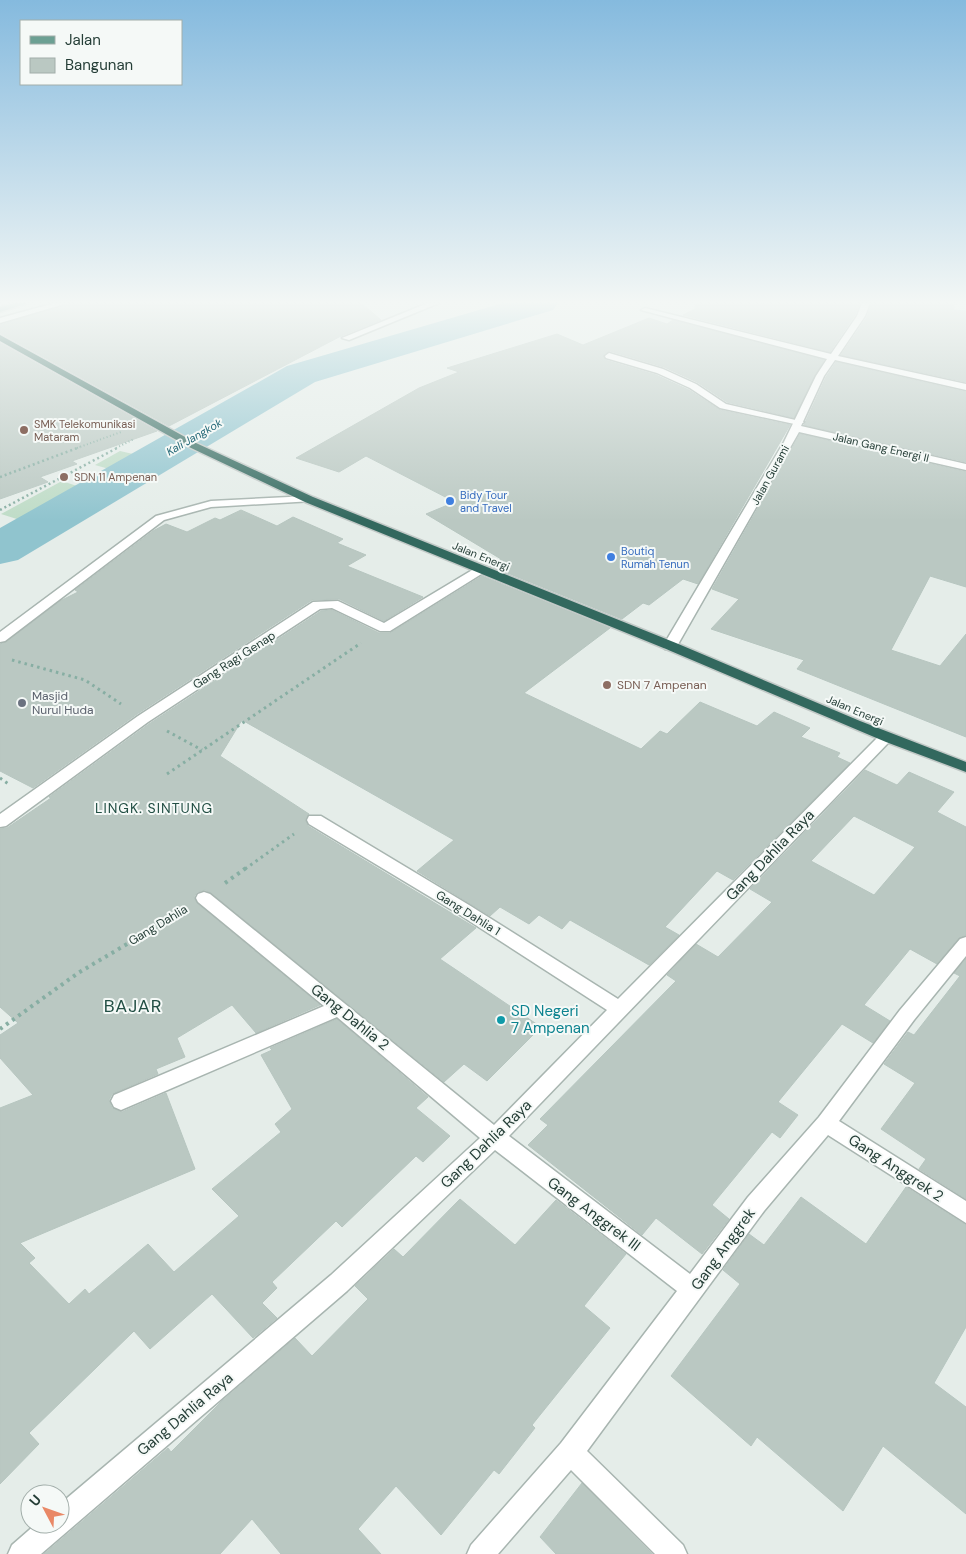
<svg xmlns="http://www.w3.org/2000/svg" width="966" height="1554" font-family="'DM Sans',sans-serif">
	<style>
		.green { fill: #bfdcc7 }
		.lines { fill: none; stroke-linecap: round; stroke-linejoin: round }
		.river { fill: #90c4ce; fill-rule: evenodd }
		.building { fill: #bac8c2; stroke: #b7c6c0; fill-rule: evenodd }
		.lane-casing { stroke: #a8b5b0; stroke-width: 3 }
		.street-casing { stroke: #a8b5b0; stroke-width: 3 }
		.primary-casing { stroke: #c2c9c7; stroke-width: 3 }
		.highway-casing { stroke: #c2c9c7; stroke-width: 3 }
		.path-far3 { stroke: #87aea3; stroke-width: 2; stroke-dasharray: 1 2.5; stroke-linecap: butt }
		.path-far2 { stroke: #87aea3; stroke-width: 2.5; stroke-dasharray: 2 3; stroke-linecap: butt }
		.path-far1 { stroke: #87aea3; stroke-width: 3; stroke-dasharray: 2.5 4; stroke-linecap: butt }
		.path { stroke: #87aea3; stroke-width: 4; stroke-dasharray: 3 4.5; stroke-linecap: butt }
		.lane { fill: #fff; fill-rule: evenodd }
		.street { fill: #fff; fill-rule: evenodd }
		.primary { fill: #6ca093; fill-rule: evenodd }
		.highway { fill: #32685e; fill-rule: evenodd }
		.education-dot { fill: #8d6e63; stroke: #f5f9f7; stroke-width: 2 }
		.shop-dot { fill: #3f7fe0; stroke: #f5f9f7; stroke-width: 2 }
		.worship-dot { fill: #6b7280; stroke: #f5f9f7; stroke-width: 2 }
		.culture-dot { fill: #0f9aa8; stroke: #f5f9f7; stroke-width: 2 }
		.labels { text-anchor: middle; stroke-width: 4; stroke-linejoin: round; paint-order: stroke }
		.far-education-label { font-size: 11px; fill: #785e54; stroke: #f5f9f7; text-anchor: start }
		.far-water-label { font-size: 11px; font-style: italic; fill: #226776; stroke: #f5f9f7 }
		.far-street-label { font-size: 11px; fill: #253e37; stroke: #f5f9f7 }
		.far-shop-label { font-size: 11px; fill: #366cbe; stroke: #f5f9f7; text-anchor: start }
		.street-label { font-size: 12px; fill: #253e37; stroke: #f5f9f7 }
		.education-label { font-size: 12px; fill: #785e54; stroke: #f5f9f7; text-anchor: start }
		.worship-label { font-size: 12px; fill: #5b616d; stroke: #f5f9f7; text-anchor: start }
		.neighbourhood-label { font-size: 14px; letter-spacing: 1px; fill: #224f44; stroke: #f5f9f7 }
		.near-street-label { font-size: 15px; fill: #253e37; stroke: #f5f9f7 }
		.near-culture-label { font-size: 15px; fill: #0d838f; stroke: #f5f9f7; text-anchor: start }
		.near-quarter-label { font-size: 18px; letter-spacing: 1px; fill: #224f44; stroke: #f5f9f7 }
	</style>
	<rect width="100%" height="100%" fill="#e5ede9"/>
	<g class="green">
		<path d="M 120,451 L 133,454 L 109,469 L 95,465 Z"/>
		<path d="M 62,481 L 80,487 L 20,520 L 1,514 Z"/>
	</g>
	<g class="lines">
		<path class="river" d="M 503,303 L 558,303 L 553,310 L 315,382 L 18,560 L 0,564 L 0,528 L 287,366 Z"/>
	</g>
	<g class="building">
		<path d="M 70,303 L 361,303 L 381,320 L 341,336 L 169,426 L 0,333 L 0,325 Z"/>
		<path d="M 695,303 L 860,303 L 855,315 L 830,352 L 683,315 L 695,309 Z"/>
		<path d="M 872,303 L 954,303 L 954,310 L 966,311 L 966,382 L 841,355 L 867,317 Z"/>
		<path d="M 649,318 L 667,324 L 673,320 L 824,360 L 794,418 L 727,402 L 697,382 L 664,367 L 610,351 L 604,354 L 605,360 L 656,375 L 689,390 L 720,410 L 790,425 L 698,584 L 683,579 L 649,605 L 643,603 L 622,619 L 490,566 L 501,559 L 426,514 L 455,502 L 366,456 L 339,472 L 296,458 L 419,388 L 459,372 L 447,368 L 557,334 L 583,345 Z"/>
		<path d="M 0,343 L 157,431 L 72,461 L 77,464 L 40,477 L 48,482 L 0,499 Z"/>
		<path d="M 836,362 L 966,392 L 966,462 L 804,425 L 826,377 Z"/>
		<path d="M 800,434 L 966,472 L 966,587 L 930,576 L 891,650 L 940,666 L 966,634 L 966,737 L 797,669 L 804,660 L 711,629 L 739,599 L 712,589 Z"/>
		<path d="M 241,510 L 277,526 L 293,517 L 343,539 L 337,543 L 366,555 L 347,566 L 423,597 L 384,621 L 339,599 L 312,600 L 137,714 L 33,788 L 0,771 L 0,644 L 6,642 L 60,601 L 78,592 L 75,590 L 153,531 L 166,524 L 187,532 L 215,518 L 220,520 Z"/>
		<path d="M 482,576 L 610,628 L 524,693 L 641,749 L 660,731 L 667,734 L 700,702 L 757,726 L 774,712 L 810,728 L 801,737 L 840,753 L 837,757 L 850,763 L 733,880 L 717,871 L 665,927 L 679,935 L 649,965 L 570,920 L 562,929 L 539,915 L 529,924 L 500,907 L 490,916 L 417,871 L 454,840 L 242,720 L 220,756 L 309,814 L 305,819 L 308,826 L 476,928 L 440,959 L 541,1027 L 487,1081 L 464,1064 L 444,1082 L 211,893 L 205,890 L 197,892 L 194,897 L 197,903 L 320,1005 L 256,1033 L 232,1005 L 177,1038 L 185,1057 L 156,1069 L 158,1074 L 112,1094 L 109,1100 L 112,1108 L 122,1112 L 166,1093 L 195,1169 L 20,1243 L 35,1258 L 29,1263 L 69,1304 L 85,1289 L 89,1294 L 148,1244 L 174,1272 L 239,1216 L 212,1189 L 281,1132 L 275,1124 L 292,1109 L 261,1055 L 272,1050 L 270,1048 L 337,1019 L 428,1097 L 416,1108 L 450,1136 L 423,1162 L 416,1156 L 342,1227 L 336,1221 L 272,1282 L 277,1288 L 262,1303 L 277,1318 L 253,1338 L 212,1294 L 150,1349 L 134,1331 L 29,1433 L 39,1444 L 0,1484 L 0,1108 L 33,1095 L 0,1058 L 0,1035 L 18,1023 L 0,1007 L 0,829 L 7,828 L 51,798 L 49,797 L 149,724 L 321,611 L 332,610 L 379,633 L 390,633 Z"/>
		<path d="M 865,770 L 897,785 L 909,772 L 954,792 L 937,812 L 966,827 L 966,935 L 959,938 L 937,964 L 910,949 L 864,1005 L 890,1021 L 873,1043 L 842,1024 L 778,1102 L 798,1115 L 780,1138 L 772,1132 L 712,1205 L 729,1219 L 702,1254 L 656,1218 L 642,1235 L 528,1145 L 548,1125 L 540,1119 L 676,981 L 667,975 L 696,944 L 718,957 L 772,902 L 750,889 ZM 854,816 L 915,847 L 874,895 L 811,861 Z"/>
		<path d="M 966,959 L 966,1199 L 919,1169 L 926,1159 L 881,1129 L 915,1083 L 884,1064 L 908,1032 L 914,1035 L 960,976 L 954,973 Z"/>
		<path d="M 906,1187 L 966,1225 L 966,1327 L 934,1383 L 966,1407 L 966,1514 L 883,1446 L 843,1511 L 757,1437 L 751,1446 L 671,1376 L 740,1284 L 723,1270 L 749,1234 L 764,1245 L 801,1197 L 866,1244 Z"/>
		<path d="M 460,1199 L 515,1245 L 556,1200 L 626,1254 L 584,1306 L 610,1328 L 532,1425 L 535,1428 L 499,1474 L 494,1470 L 441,1535 L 396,1486 L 358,1529 L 381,1554 L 281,1554 L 252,1519 L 220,1554 L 44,1554 L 168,1448 L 171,1452 L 222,1401 L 295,1338 L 312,1356 L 368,1299 L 355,1286 L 394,1249 L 403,1257 Z"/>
		<path d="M 582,1483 L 652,1554 L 556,1554 L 540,1537 Z"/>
	</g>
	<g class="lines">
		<defs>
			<g id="lane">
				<path d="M 55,303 L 68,303 L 0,323 L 0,318 Z"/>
				<path d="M 609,353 L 663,369 L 696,384 L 726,404 L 804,422 L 799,425 L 720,408 L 690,388 L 657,373 L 606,358 L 605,356 Z"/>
			</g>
			<g id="street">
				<path d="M 428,303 L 439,303 L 349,340 L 342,338 Z"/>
				<path d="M 862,303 L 870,303 L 865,316 L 838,356 L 966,384 L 966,390 L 835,360 L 824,376 L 801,426 L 966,464 L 966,470 L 799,432 L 677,646 L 670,650 L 665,649 L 663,646 L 784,442 L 816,376 L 827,359 L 641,310 L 645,308 L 831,354 L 857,316 Z"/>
				<path d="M 309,496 L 314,499 L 313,501 L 211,507 L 164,520 L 5,641 L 0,642 L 0,632 L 156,516 L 211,501 Z"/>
				<path d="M 479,566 L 485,570 L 483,573 L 390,631 L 380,631 L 332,608 L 320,609 L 148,722 L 6,826 L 0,827 L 0,814 L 138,716 L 313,602 L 338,601 L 384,623 Z"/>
				<path d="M 885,733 L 892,738 L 890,741 L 509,1136 L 690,1274 L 748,1197 L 819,1117 L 900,1010 L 960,939 L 966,937 L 966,956 L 914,1020 L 839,1121 L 966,1201 L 966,1223 L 828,1135 L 764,1211 L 587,1451 L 683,1545 L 687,1554 L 655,1554 L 571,1470 L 498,1554 L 467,1554 L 471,1545 L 561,1443 L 677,1291 L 495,1150 L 347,1291 L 41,1554 L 8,1554 L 12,1545 L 36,1524 L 60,1524 L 60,1504 L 331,1275 L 480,1138 L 337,1017 L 128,1107 L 121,1110 L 114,1107 L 111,1101 L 114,1095 L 324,1006 L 198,902 L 196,898 L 198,894 L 204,892 L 210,894 L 494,1125 L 607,1010 L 457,913 L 309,824 L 307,820 L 309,816 L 321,816 L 469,905 L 618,999 L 880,735 Z"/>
			</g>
			<path id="primary" d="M 15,303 L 28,303 L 0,312 L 0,307 Z"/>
			<path id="highway" d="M 0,335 L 196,443 L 313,497 L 676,643 L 860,721 L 966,762 L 966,772 L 886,742 L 666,649 L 305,502 L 189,447 L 0,341 Z"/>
		</defs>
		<use href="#lane" class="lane-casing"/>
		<use href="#street" class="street-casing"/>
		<use href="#primary" class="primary-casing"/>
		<use href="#highway" class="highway-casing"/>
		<g class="path-far3">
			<path d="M 77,448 L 121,432"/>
			<path d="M 116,448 L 134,439"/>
		</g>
		<g class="path-far2">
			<path d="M 0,477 L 80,447"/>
			<path d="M 0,510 L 119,447"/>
		</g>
		<g class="path-far1">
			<path d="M 12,660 L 85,680 L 121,704"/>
			<path d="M 167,731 L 202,750"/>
			<path d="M 167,774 L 361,643"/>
			<path d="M 0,778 L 10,785"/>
			<path d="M 245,869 L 294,834"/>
		</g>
		<g class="path">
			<path d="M 225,883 L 246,868"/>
			<path d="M 0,1029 L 78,973 L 183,911"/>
		</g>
		<use href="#lane" class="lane"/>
		<use href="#street" class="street"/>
		<use href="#primary" class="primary"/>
		<use href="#highway" class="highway"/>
	</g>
	<linearGradient id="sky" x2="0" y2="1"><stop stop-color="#85bade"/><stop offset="0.58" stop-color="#f3f7f5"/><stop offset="1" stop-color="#f3f7f5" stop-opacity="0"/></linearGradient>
	<rect width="966" height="521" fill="url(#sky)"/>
	<g class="education-dot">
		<circle cx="24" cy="430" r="5"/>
		<circle cx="64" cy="477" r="5"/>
		<circle cx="607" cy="685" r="5"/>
	</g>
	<g class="shop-dot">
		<circle cx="450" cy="501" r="5"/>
		<circle cx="611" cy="557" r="5"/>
	</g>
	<circle class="worship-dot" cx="22" cy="703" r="5"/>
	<circle class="culture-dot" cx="501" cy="1020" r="5"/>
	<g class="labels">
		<g class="far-education-label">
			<text x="34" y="428">SMK Telekomunikasi<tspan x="34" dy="13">Mataram</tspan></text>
			<text x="74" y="481">SDN 11 Ampenan</text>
		</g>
		<g class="far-water-label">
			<text transform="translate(194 437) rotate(-30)" y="4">Kali Jangkok</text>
		</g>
		<g class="far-street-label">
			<text transform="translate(881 447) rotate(13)" y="4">Jalan Gang Energi II</text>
			<text transform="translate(770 475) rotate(-61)" y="4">Jalan Gurami</text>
			<text transform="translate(481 556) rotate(22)" y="4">Jalan Energi</text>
			<text transform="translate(855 710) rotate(23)" y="4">Jalan Energi</text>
		</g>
		<g class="far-shop-label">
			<text x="460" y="499">Bidy Tour<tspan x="460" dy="13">and Travel</tspan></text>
			<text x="621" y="555">Boutiq<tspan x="621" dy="13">Rumah Tenun</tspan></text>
		</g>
		<g class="street-label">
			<text transform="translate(234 660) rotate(-33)" y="4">Gang Ragi Genap</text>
			<text transform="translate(468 913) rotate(32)" y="4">Gang Dahlia 1</text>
			<text transform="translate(158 925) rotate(-31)" y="4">Gang Dahlia</text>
		</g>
		<g class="education-label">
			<text x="617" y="689">SDN 7 Ampenan</text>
		</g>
		<g class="worship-label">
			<text x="32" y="700">Masjid<tspan x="32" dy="14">Nurul Huda</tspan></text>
		</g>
		<g class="neighbourhood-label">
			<text x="154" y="813">LINGK. SINTUNG</text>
		</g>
		<g class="near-street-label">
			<text transform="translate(770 855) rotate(-46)" y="5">Gang Dahlia Raya</text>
			<text transform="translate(350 1017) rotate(39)" y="5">Gang Dahlia 2</text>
			<text transform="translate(486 1144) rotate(-44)" y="5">Gang Dahlia Raya</text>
			<text transform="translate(896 1168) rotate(33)" y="5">Gang Anggrek 2</text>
			<text transform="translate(594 1214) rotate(37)" y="5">Gang Anggrek III</text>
			<text transform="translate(723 1249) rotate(-54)" y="5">Gang Anggrek</text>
			<text transform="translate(185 1414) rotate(-40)" y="5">Gang Dahlia Raya</text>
		</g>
		<g class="near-culture-label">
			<text x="511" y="1016">SD Negeri<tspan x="511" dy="17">7 Ampenan</tspan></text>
		</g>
		<g class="near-quarter-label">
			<text x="133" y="1012">BAJAR</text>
		</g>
	</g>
	<rect x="20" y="20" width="162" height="65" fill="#f5f9f7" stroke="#a2aeaa"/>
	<rect x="30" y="36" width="25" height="8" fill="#6ca093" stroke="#a2aeaa"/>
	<text x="65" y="45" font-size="15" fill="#253e37">Jalan</text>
	<rect x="30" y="58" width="25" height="15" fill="#bac8c2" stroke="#a2aeaa"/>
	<text x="65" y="70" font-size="15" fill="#253e37">Bangunan</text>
	<g transform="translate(45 1509) rotate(311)"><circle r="24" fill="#f5f9f7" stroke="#a2aeaa"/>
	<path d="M0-4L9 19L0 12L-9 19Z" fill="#e98866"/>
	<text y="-8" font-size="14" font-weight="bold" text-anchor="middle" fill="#253e37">U</text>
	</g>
</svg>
